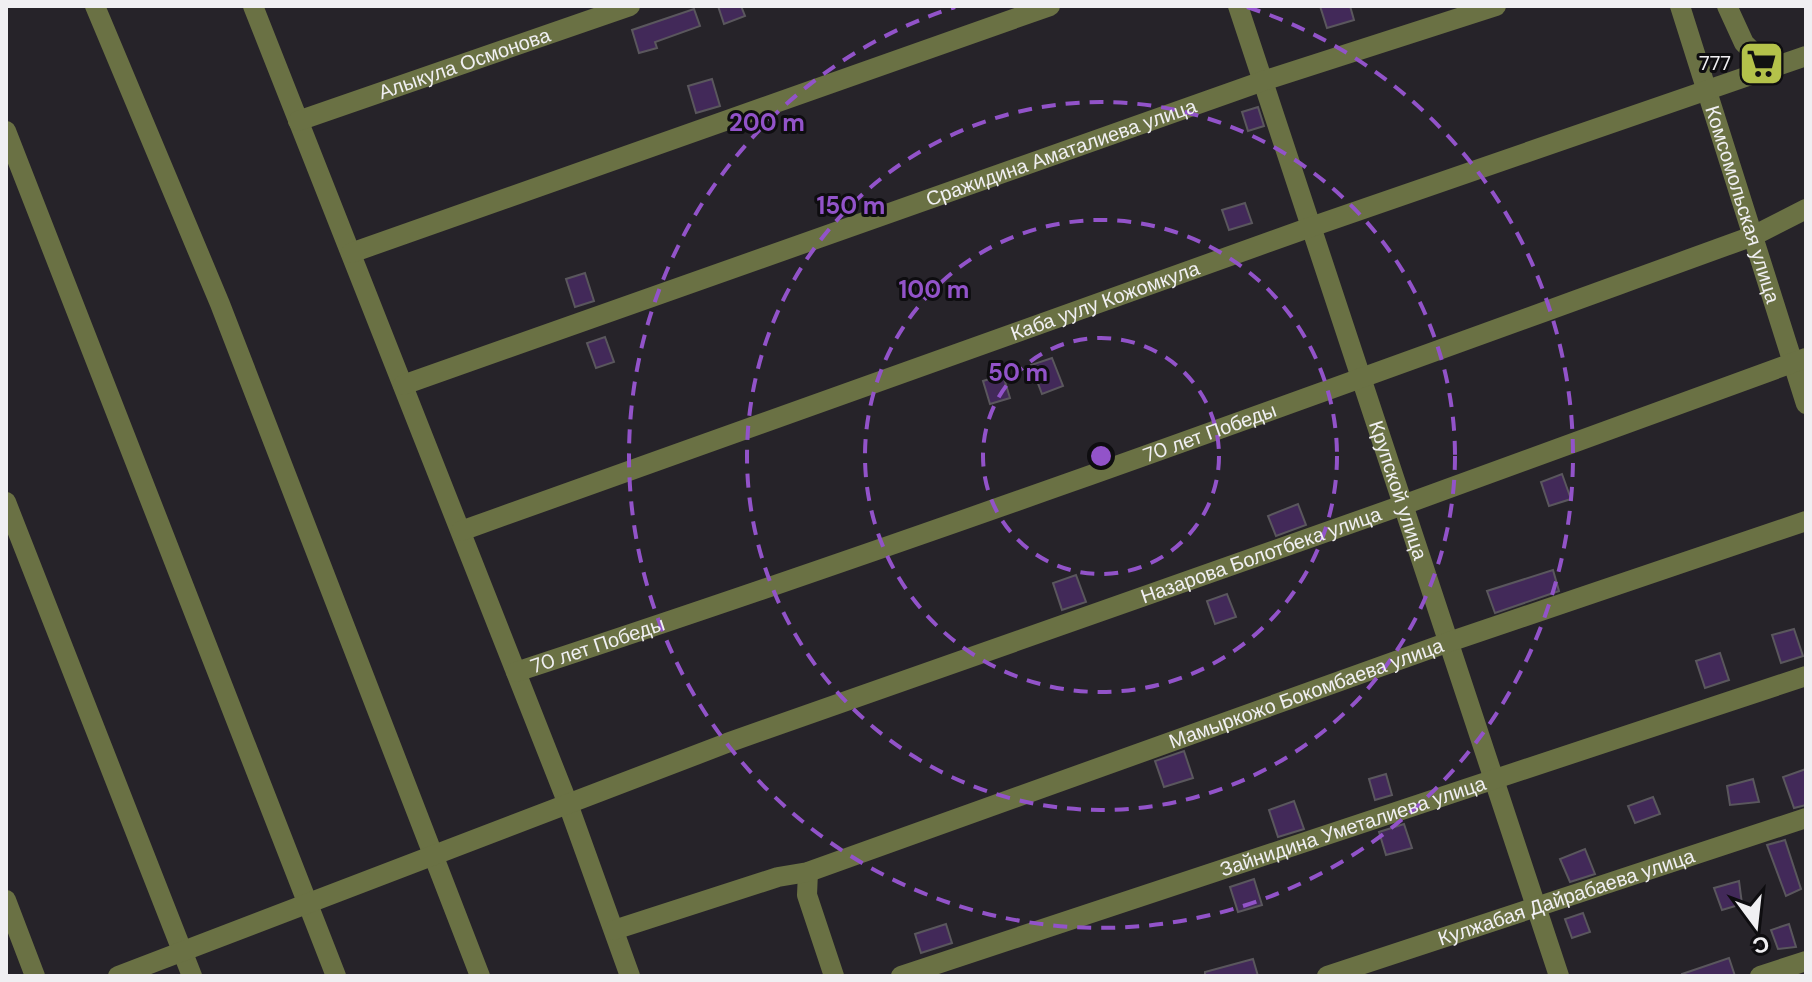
<svg xmlns="http://www.w3.org/2000/svg" width="1812" height="982" font-family="'DM Sans',sans-serif">
	<style>
		.building { fill: #422959; stroke: #5a575d; stroke-width: 2 }
		.lines { fill: none; stroke-linecap: round; stroke-linejoin: round }
		.minor { stroke: #6a7144; stroke-width: 20 }
		.ring { fill: none; stroke: #9253c9; stroke-width: 4; stroke-dasharray: 14 10 }
		.labels { text-anchor: middle; stroke-width: 6; stroke-linejoin: round; paint-order: stroke }
		.poi-label { font-size: 20px; fill: #f0eff2; stroke: #0e0d10; text-anchor: end }
		.street-label { font-size: 20px; fill: #f0eff2; stroke: #0e0d10 }
		.centre { fill: #9253c9; stroke: #0e0d10; stroke-width: 4 }
		.ring-label { font-size: 24px; text-anchor: middle; font-weight: bold; fill: #9253c9; stroke: #0e0d10; stroke-width: 6; stroke-linejoin: round; paint-order: stroke }
	</style>
	<rect width="100%" height="100%" fill="#262329"/>
	<g class="building">
		<path d="M 718,6 L 741,6 L 745,16 L 724,24 Z"/>
		<path d="M 1320,6 L 1350,6 L 1354,20 L 1327,28 Z"/>
		<path d="M 694,9 L 700,26 L 655,42 L 657,48 L 639,53 L 632,30 Z"/>
		<path d="M 712,79 L 720,106 L 696,113 L 688,86 Z"/>
		<path d="M 1258,107 L 1264,126 L 1248,131 L 1242,112 Z"/>
		<path d="M 1245,203 L 1252,223 L 1229,230 L 1222,210 Z"/>
		<path d="M 585,273 L 594,301 L 575,307 L 566,279 Z"/>
		<path d="M 605,337 L 614,362 L 596,368 L 587,343 Z"/>
		<path d="M 1052,358 L 1063,386 L 1042,394 L 1031,365 Z"/>
		<path d="M 1003,375 L 1010,398 L 990,404 L 983,381 Z"/>
		<path d="M 1562,474 L 1571,499 L 1549,506 L 1541,482 Z"/>
		<path d="M 1298,504 L 1306,525 L 1276,536 L 1268,516 Z"/>
		<path d="M 1553,570 L 1559,591 L 1495,613 L 1487,591 Z"/>
		<path d="M 1076,575 L 1086,602 L 1062,610 L 1053,583 Z"/>
		<path d="M 1227,594 L 1236,617 L 1215,624 L 1207,601 Z"/>
		<path d="M 1794,629 L 1803,656 L 1781,663 L 1772,635 Z"/>
		<path d="M 1720,653 L 1729,680 L 1705,688 L 1696,661 Z"/>
		<path d="M 1184,751 L 1193,778 L 1164,787 L 1155,761 Z"/>
		<path d="M 1806,769 L 1806,805 L 1794,808 L 1783,777 Z"/>
		<path d="M 1386,774 L 1392,795 L 1375,800 L 1369,779 Z"/>
		<path d="M 1753,779 L 1759,802 L 1730,805 L 1727,786 Z"/>
		<path d="M 1653,797 L 1660,814 L 1635,823 L 1628,806 Z"/>
		<path d="M 1294,801 L 1304,829 L 1278,837 L 1269,810 Z"/>
		<path d="M 1404,824 L 1412,848 L 1386,855 L 1379,832 Z"/>
		<path d="M 1785,840 L 1801,889 L 1786,896 L 1767,845 Z"/>
		<path d="M 1585,849 L 1595,874 L 1570,882 L 1560,859 Z"/>
		<path d="M 1254,879 L 1262,905 L 1238,912 L 1230,887 Z"/>
		<path d="M 1739,881 L 1742,904 L 1722,910 L 1714,888 Z"/>
		<path d="M 1583,913 L 1590,932 L 1572,938 L 1565,919 Z"/>
		<path d="M 946,924 L 952,943 L 921,953 L 915,934 Z"/>
		<path d="M 1789,924 L 1796,947 L 1778,949 L 1771,930 Z"/>
		<path d="M 1729,958 L 1735,976 L 1682,976 L 1682,974 Z"/>
		<path d="M 1253,959 L 1258,976 L 1205,976 L 1205,972 Z"/>
	</g>
	<g class="lines">
		<g class="minor">
			<path d="M 95,6 L 220,304 L 480,976"/>
			<path d="M 253,6 L 568,804 L 630,976"/>
			<path id="s1" d="M 1238,6 L 1559,976"/>
			<path id="s2" d="M 1680,6 L 1806,404"/>
			<path d="M 1727,6 L 1744,43 L 1769,68"/>
			<path id="s3" d="M 298,121 L 630,6"/>
			<path d="M 6,131 L 336,976"/>
			<path d="M 351,253 L 1050,6"/>
			<path id="s4" d="M 403,385 L 1263,81 L 1496,6"/>
			<path d="M 6,502 L 192,976"/>
			<path id="s5" d="M 461,531 L 1311,227 L 1806,56"/>
			<path id="s6" d="M 516,672 C 931,536 1342,385 1753,236 L 1806,209"/>
			<path d="M 808,872 L 807,895 L 834,976"/>
			<path d="M 6,900 L 35,976"/>
			<path id="s7" d="M 614,930 L 778,877 L 808,872 L 1449,642 L 1806,521"/>
			<path id="s8" d="M 118,976 L 727,743 L 1403,505 L 1806,358"/>
			<path id="s9" d="M 901,976 L 1806,676"/>
			<path id="s10" d="M 1327,976 L 1806,818"/>
			<path d="M 1760,976 L 1806,961"/>
		</g>
	</g>
	<g class="ring">
		<circle cx="1101" cy="456" r="118"/>
		<circle cx="1101" cy="456" r="236"/>
		<circle cx="1101" cy="456" r="354"/>
		<path d="M1247 7A472 472 0 1 1 955 7"/>
	</g>
	<defs>
		<symbol id="supermarket-square" viewBox="-11 -11 22 22"><rect x="-9" y="-9" width="18" height="18" rx="4" fill="#b4c24a" stroke="#0e0d10"/><path d="M-6-5.5h2.5l.6 2H6L4.5 2H-2.5L-4.4-4H-6ZM-1.5 3.2a1.3 1.3 0 1 0 .1 0ZM3 3.2a1.3 1.3 0 1 0 .1 0Z" fill="#111"/></symbol>
	</defs>
	<g fill-rule="evenodd">
		<use href="#supermarket-square" x="1736" y="38" width="51" height="51"/>
	</g>
	<g class="labels">
		<g class="poi-label">
			<text x="1731" y="70">777</text>
		</g>
		<g class="street-label">
			<text dy="7" stroke="none"><textPath href="#s3" startOffset="176">Алыкула Осмонова</textPath></text>
			<text dy="7" stroke="none"><textPath href="#s4" startOffset="698">Сражидина Аматалиева улица</textPath></text>
			<text dy="7" stroke="none"><textPath href="#s2" startOffset="208">Комсомольская улица</textPath></text>
			<text dy="7" stroke="none"><textPath href="#s5" startOffset="684">Каба уулу Кожомкула</textPath></text>
			<text dy="7" stroke="none"><textPath href="#s6" startOffset="734">70 лет Победы</textPath></text>
			<text dy="7" stroke="none"><textPath href="#s1" startOffset="510">Крупской улица</textPath></text>
			<text dy="7" stroke="none"><textPath href="#s8" startOffset="1218">Назарова Болотбека улица</textPath></text>
			<text dy="7" stroke="none"><textPath href="#s6" startOffset="86">70 лет Победы</textPath></text>
			<text dy="7" stroke="none"><textPath href="#s7" startOffset="732">Мамыркожо Бокомбаева улица</textPath></text>
			<text dy="7" stroke="none"><textPath href="#s9" startOffset="476">Зайнидина Уметалиева улица</textPath></text>
			<text dy="7" stroke="none"><textPath href="#s10" startOffset="252">Кулжабая Дайрабаева улица</textPath></text>
		</g>
	</g>
	<circle cx="1101" cy="456" r="12" class="centre"/>
	<g class="ring-label">
		<text x="767" y="131">200 m</text>
		<text x="851" y="214">150 m</text>
		<text x="934" y="298">100 m</text>
		<text x="1018" y="381">50 m</text>
	</g>
	<rect width="1812" height="982" fill="none" stroke="#f0eff2" stroke-width="16"/>
	<g transform="translate(1756 926) rotate(165)" stroke="#0e0d10" stroke-width="6" paint-order="stroke">
	<path d="M0-6L14 30L0 20L-14 30Z" fill="#f0eff2"/>
	<text y="-12" font-size="22" font-weight="bold" text-anchor="middle" fill="#f0eff2">С</text>
	</g>
</svg>
